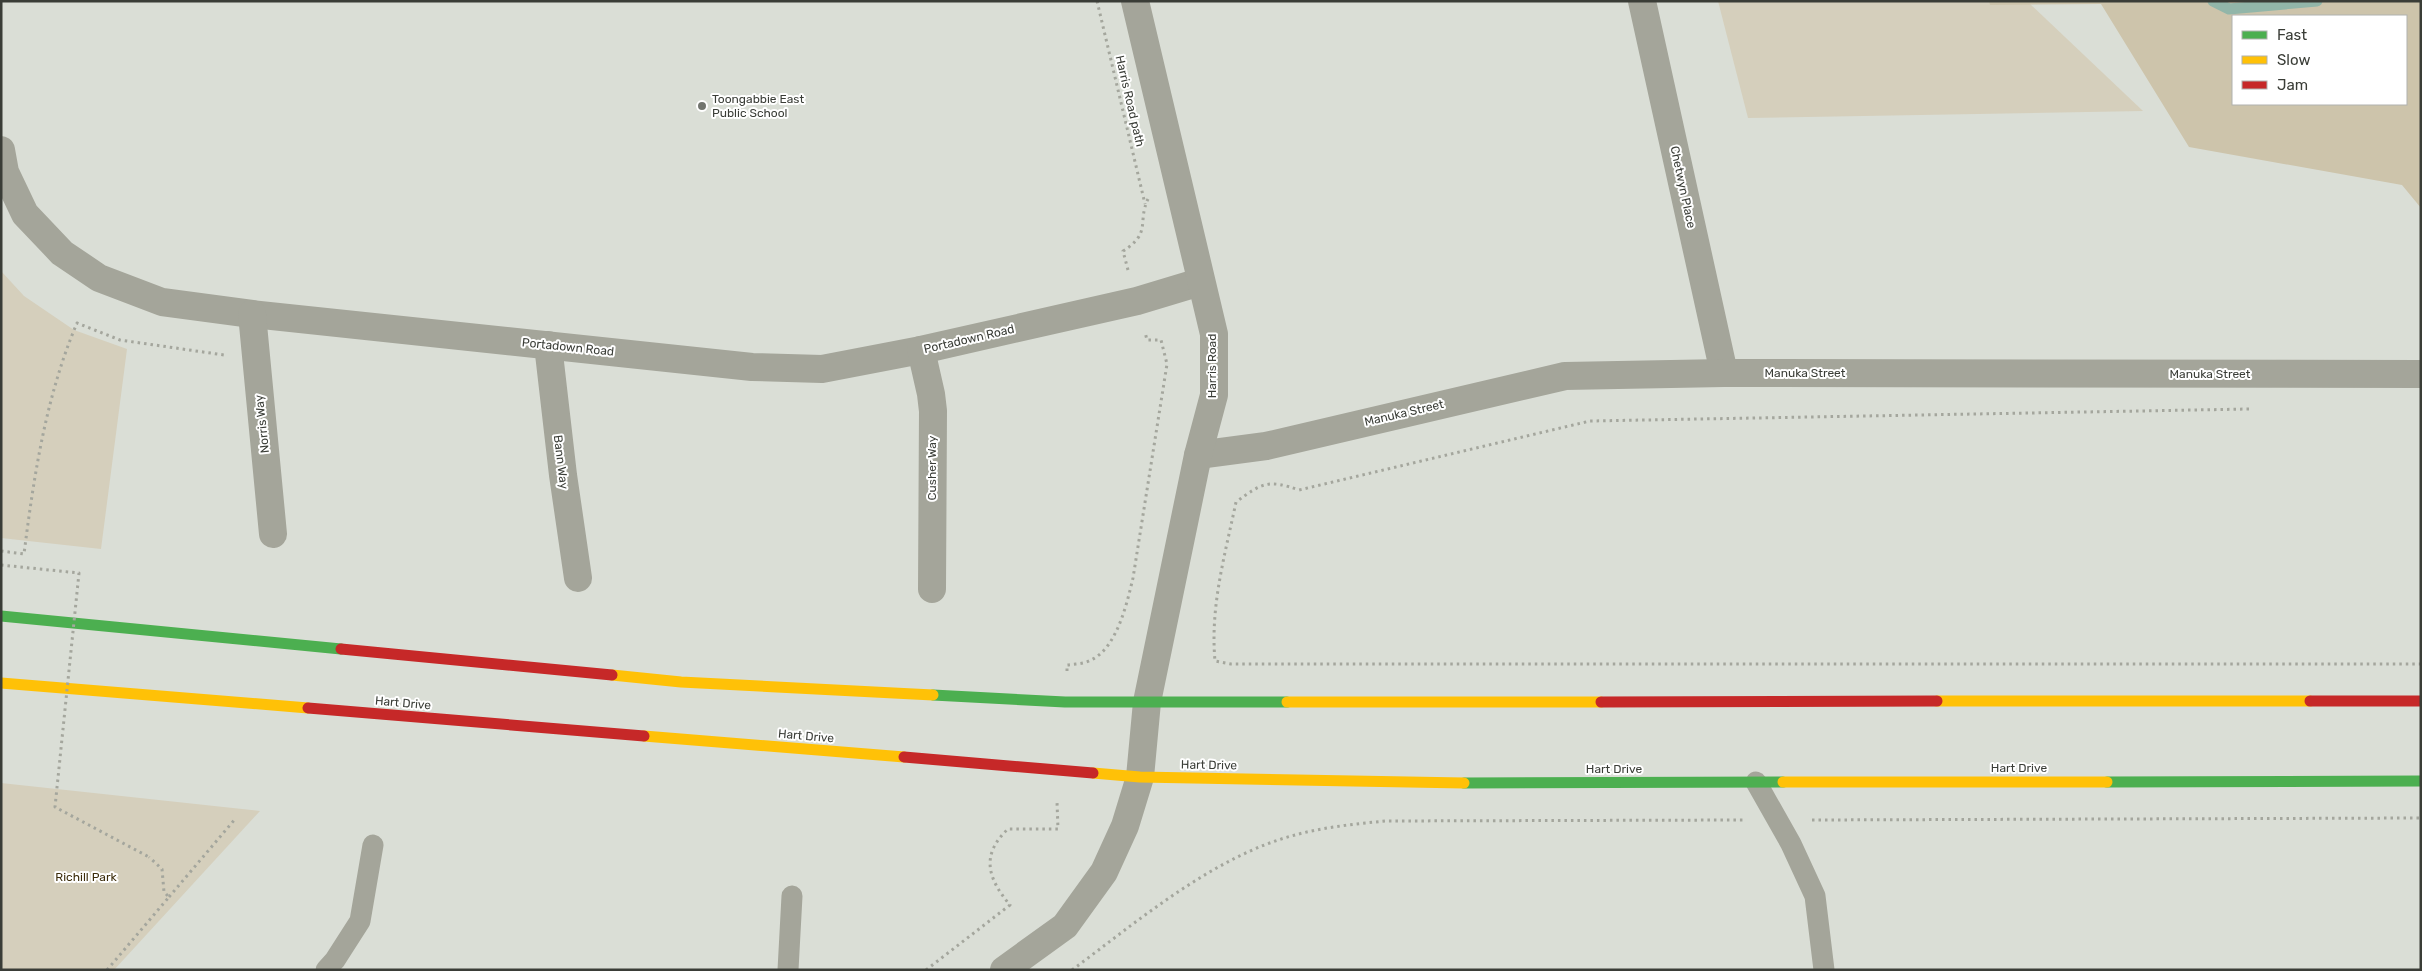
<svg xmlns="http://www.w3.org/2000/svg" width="2422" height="971" font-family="Rubik,sans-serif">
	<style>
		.green { fill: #d5cfbc }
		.forest { fill: #cdc4ab; fill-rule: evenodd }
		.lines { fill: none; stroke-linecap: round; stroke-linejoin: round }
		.stream { stroke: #92b6a9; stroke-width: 11 }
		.path { stroke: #a4a69d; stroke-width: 3; stroke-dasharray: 2.5 4; stroke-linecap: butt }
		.lane { stroke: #a4a59a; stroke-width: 21 }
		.street { stroke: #a4a59a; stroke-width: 28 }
		.fast { stroke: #4caf50; stroke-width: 11 }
		.slow { stroke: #ffc107; stroke-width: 11 }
		.jam { stroke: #c62828; stroke-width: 11 }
		.path-bridge { stroke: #a4a69d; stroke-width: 3; stroke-dasharray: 2.5 4; stroke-linecap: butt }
		.poi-dot { fill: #72756f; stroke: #fff; stroke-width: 2 }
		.labels { text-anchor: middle; stroke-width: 4; stroke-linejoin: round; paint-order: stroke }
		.poi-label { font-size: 12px; fill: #3a3d37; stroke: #fff; text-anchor: start }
		.street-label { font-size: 12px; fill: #3a3d37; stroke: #fff }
		.park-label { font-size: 12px; fill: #3c2d0b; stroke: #fff }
	</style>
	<rect width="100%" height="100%" fill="#daded6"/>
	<g class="green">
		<path d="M 1718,1 L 2027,1 L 2143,111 L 1748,118 Z"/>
		<path d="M 1,271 L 24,296 L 74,330 L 127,349 L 101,549 L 1,538 Z"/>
		<path d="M 1,783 L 260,811 L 114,970 L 1,970 Z"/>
	</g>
	<path class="forest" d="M 1989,1 L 2421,1 L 2421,208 L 2402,185 L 2189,147 L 2101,4 L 1990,5 ZM 2233,16 L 2406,16 L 2406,104 L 2233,104 Z"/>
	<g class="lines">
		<path class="stream" d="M 2213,1 L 2229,9 L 2317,1"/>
		<g class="path">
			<path d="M 1097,1 L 1145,204"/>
			<path d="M 1128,270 L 1123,251 C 1152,233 1137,222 1148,199"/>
			<path d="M 2249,409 L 1590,421 L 1299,490 C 1268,479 1262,483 1236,502 C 1225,555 1210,606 1215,661 L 1231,664 L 2421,664"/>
			<path d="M 1,551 L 24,554 C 34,475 46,396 77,323 L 120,340 L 224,355"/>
			<path d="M 1067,671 L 1067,665 C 1075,664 1084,664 1091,660 C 1117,648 1127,603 1133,578 L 1167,364 L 1161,340 L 1147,340 L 1145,332"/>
			<path d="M 1812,820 L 2421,818"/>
			<path d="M 169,897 L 236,818"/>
			<path d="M 107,970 L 169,897 L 164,892 L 162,869 L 149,857"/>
			<path d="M 926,970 L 1010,905 C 988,879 980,855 1008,829 L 1058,829 L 1057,802"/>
			<path d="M 1072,970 C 1138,921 1214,856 1295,835 C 1324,827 1355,824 1385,821 L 1743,820"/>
		</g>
		<g class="lane">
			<path d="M 1756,782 L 1791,844 L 1815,896 L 1824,970"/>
			<path d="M 326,970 L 335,960 L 360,921 L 373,845"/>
			<path d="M 788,970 L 792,896"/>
		</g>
		<g class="street">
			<path d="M 1642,1 L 1724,373"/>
			<path d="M 1,150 L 5,172 L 25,214 L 62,253 L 99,278 L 162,302 L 252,314 L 752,367 L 822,369 L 921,350 L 1137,301 L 1200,282"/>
			<path d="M 252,314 L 273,534"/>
			<path d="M 548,345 L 563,475 L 578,578"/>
			<path d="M 921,350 L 931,394 L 933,411 L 932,589"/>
			<path d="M 1198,455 L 1266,446 L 1565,376 L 1724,373 L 2421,374"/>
			<path d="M 1004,970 L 1065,926 L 1104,872 L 1125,826 L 1140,777 L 1147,702 L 1198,455 L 1214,395 L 1214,334 L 1135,1"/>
		</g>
		<g class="fast">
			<path d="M 1,616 L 341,649"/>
			<path d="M 933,695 L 1065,702 L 1287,702"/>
			<path d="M 2107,782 L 2421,781"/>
			<path d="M 1464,783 L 1783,782"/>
		</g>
		<g class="slow">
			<path d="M 612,675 L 681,682 L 933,695"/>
			<path d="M 1,683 L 308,708"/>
			<path d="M 1937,701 L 2310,701"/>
			<path d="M 1287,702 L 1601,702"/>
			<path d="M 644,736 L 904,757"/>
			<path d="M 1093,773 L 1140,777 L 1464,783"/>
			<path d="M 1783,782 L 2107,782"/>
		</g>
		<g class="jam">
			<path d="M 341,649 L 612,675"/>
			<path d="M 2310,701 L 2421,701"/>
			<path d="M 1601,702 L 1937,701"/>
			<path d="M 308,708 L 644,736"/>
			<path d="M 904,757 L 1093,773"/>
		</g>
		<path class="path-bridge" d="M 1,565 L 79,573 L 55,807 L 149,857"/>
	</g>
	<circle class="poi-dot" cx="702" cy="106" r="5"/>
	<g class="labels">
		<g class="poi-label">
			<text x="712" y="103">Toongabbie East<tspan x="712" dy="14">Public School</tspan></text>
		</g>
		<g class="street-label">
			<text transform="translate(1130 101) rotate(77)" y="4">Harris Road path</text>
			<text transform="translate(1683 187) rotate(78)" y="4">Chetwyn Place</text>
			<text transform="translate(969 339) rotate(-13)" y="4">Portadown Road</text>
			<text transform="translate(568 347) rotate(6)" y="4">Portadown Road</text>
			<text transform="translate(1212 366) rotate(-90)" y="4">Harris Road</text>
			<text x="1805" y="377">Manuka Street</text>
			<text x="2210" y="378">Manuka Street</text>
			<text transform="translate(1404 413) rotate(-13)" y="4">Manuka Street</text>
			<text transform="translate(262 424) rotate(-96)" y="4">Norris Way</text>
			<text transform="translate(561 462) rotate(83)" y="4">Bann Way</text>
			<text transform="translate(932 468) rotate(-90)" y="4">Cusher Way</text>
			<text transform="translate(403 703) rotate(5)" y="4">Hart Drive</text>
			<text transform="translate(806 736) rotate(5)" y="4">Hart Drive</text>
			<text transform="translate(1209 765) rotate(1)" y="4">Hart Drive</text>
			<text x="2019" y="772">Hart Drive</text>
			<text x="1614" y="773">Hart Drive</text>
		</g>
		<g class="park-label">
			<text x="86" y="881">Richill Park</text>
		</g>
	</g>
	<rect width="2422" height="971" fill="none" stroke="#3a3d37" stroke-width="5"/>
	<rect x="2232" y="15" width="175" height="90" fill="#ffffff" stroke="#b0b1af"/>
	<rect x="2242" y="31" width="25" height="8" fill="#4caf50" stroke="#b0b1af"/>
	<text x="2277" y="40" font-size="15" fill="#3a3d37">Fast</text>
	<rect x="2242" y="56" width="25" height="8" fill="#ffc107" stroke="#b0b1af"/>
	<text x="2277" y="65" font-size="15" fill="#3a3d37">Slow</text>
	<rect x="2242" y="81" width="25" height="8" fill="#c62828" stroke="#b0b1af"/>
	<text x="2277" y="90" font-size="15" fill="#3a3d37">Jam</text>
</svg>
